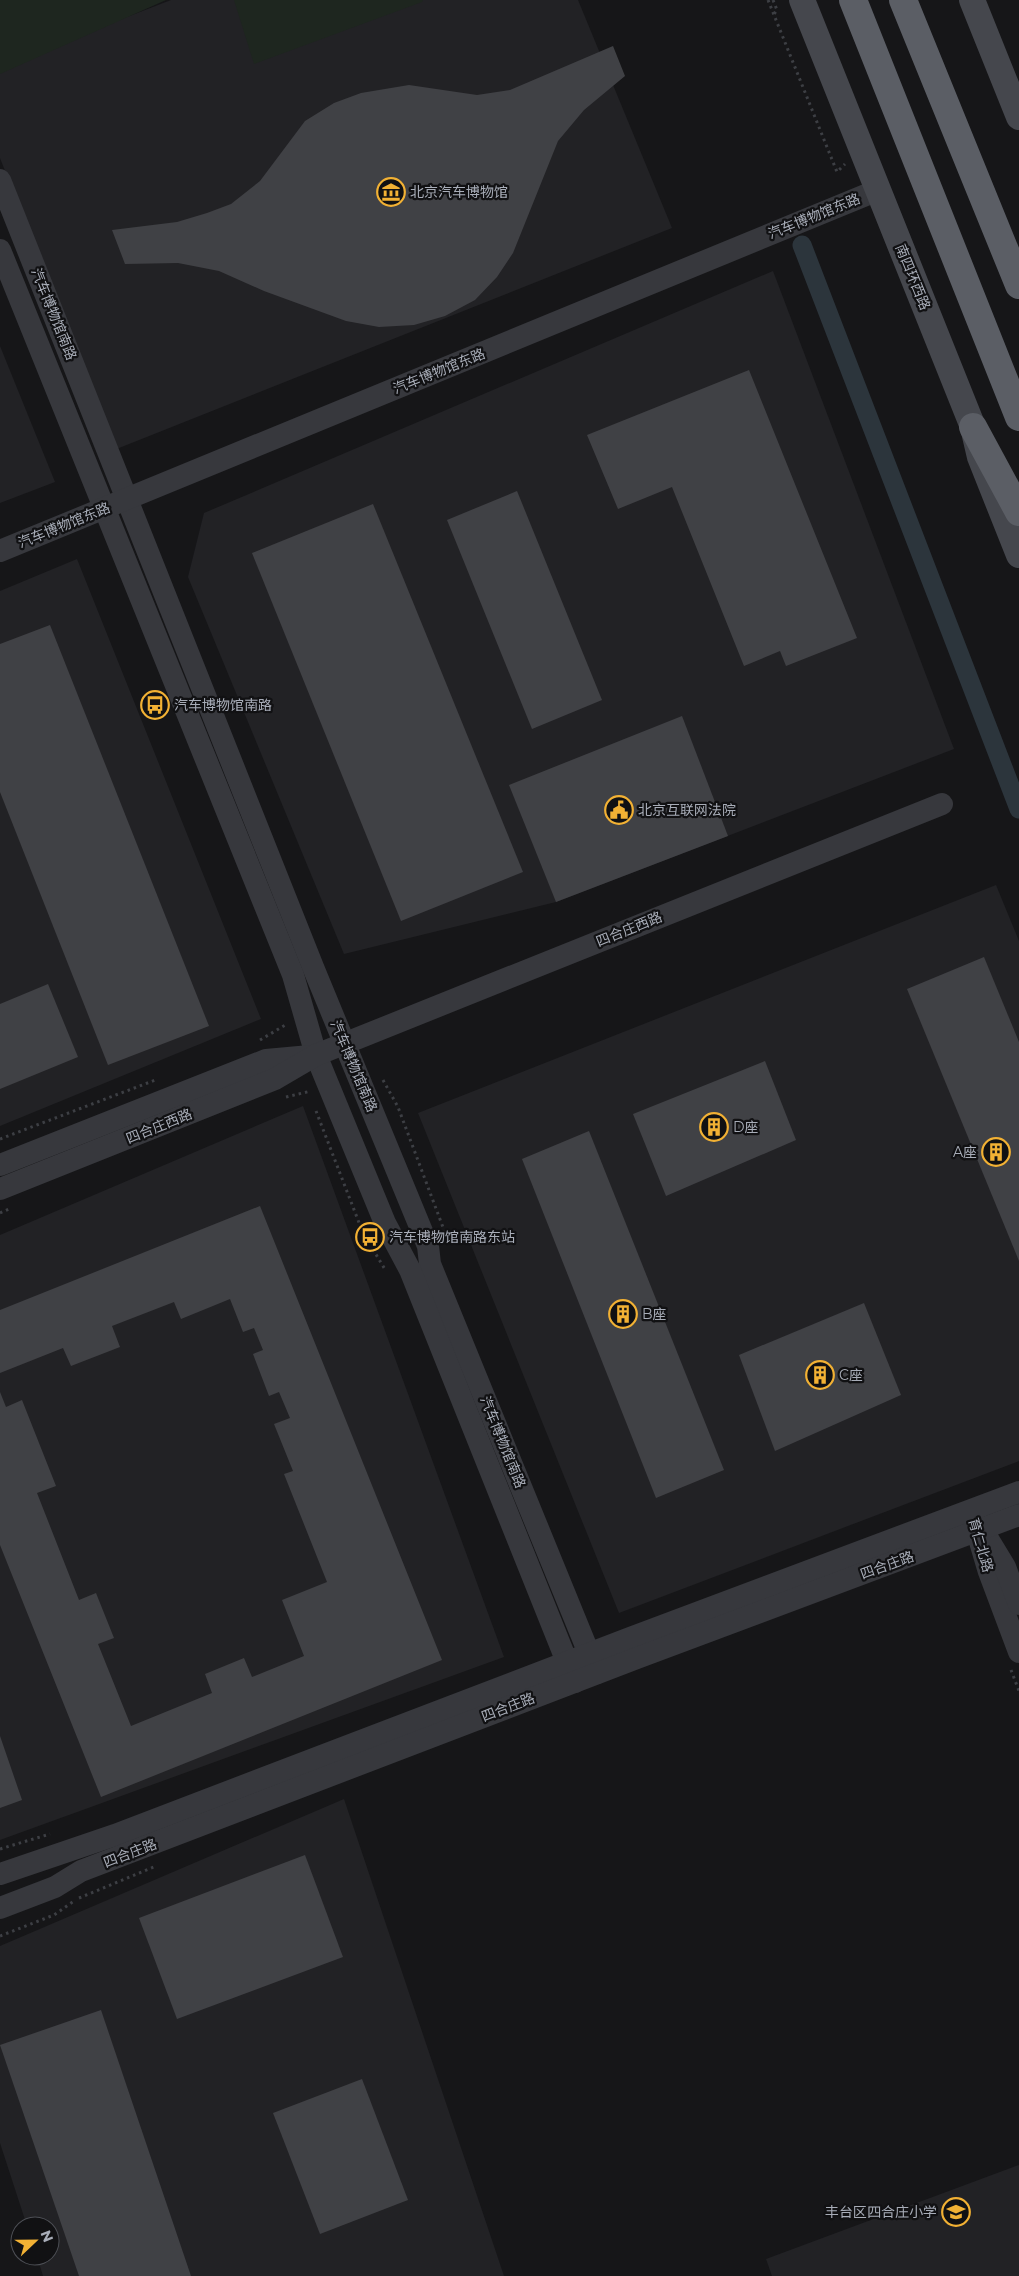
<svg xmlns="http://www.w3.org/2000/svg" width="1019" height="2276" font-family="Montserrat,'Noto Sans SC',sans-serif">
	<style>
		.built { fill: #222225 }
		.green { fill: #1e261f }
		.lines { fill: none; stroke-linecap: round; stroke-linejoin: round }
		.canal { stroke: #2c353c; stroke-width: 19 }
		.building { fill: #404145 }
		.path { stroke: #3d3f44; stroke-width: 3; stroke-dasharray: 2.5 4; stroke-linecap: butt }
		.tertiary { stroke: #37383d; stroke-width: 22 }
		.secondary { stroke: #45474d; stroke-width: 26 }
		.trunk { stroke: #5b5e65; stroke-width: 28 }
		.labels { text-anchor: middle; stroke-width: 4.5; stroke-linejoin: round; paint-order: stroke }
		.poi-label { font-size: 14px; fill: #a8adb8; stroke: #111113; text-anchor: start }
		.street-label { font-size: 14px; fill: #a8adb8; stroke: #111113 }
	</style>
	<rect width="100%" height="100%" fill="#161618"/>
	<g class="built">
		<path d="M 171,0 L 578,0 L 672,228 L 114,450 L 0,158 L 0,66 Z"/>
		<path d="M 773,271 L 954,749 L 556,902 L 344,954 L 188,577 L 204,513 Z"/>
		<path d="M 0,346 L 55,482 L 0,503 Z"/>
		<path d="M 77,559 L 261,1019 L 0,1126 L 0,591 Z"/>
		<path d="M 996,885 L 1019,941 L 1019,1461 L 619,1613 L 418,1113 Z"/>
		<path d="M 303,1106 L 504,1657 L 0,1840 L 0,1235 Z"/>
		<path d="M 344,1799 L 504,2276 L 43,2276 L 37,2256 L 50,2256 L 50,2226 L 27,2226 L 0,2143 L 0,1946 Z"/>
		<path d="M 1019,2165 L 1019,2276 L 772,2276 L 766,2259 Z"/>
	</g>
	<g class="green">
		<path d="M 0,0 L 166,0 L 0,74 Z"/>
		<path d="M 234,0 L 423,0 L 422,2 L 254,64 Z"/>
	</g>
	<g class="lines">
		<path class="canal" d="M 802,245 L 1019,809"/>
	</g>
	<g class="building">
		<path d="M 613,46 L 625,76 L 584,110 L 558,141 L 513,253 L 497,277 L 475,300 L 445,316 L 414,325 L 379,327 L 346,321 L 264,291 L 219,271 L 178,263 L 125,264 L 112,230 L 177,222 L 207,213 L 231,204 L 260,181 L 305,121 L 334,103 L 361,93 L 409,85 L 477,95 L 510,90 Z"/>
		<path d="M 749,370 L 857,638 L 786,666 L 780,651 L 744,666 L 672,487 L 618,509 L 587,435 Z"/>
		<path d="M 517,491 L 602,700 L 532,729 L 447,520 Z"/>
		<path d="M 373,504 L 523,872 L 401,921 L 252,553 Z"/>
		<path d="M 50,625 L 209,1026 L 108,1065 L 0,792 L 0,644 Z"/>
		<path d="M 682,716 L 728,836 L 556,902 L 509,785 Z"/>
		<path d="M 984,957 L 1019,1042 L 1019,1261 L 907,989 Z"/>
		<path d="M 48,984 L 78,1057 L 0,1089 L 0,1004 Z"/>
		<path d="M 765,1061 L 796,1140 L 666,1196 L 633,1114 Z"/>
		<path d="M 589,1131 L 724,1470 L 656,1498 L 522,1159 Z"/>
		<path d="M 260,1206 L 442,1660 L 101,1797 L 0,1545 L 0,1392 L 6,1407 L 22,1400 L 56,1486 L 37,1493 L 79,1600 L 96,1593 L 114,1638 L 98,1644 L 131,1726 L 212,1693 L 205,1674 L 244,1658 L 252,1677 L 304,1656 L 282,1600 L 327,1582 L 284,1474 L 293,1471 L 274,1424 L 290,1418 L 279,1392 L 269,1396 L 253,1354 L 263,1350 L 254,1328 L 243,1332 L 230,1299 L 181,1319 L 174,1302 L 112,1326 L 120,1347 L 71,1366 L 63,1348 L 0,1373 L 0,1310 Z"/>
		<path d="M 864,1303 L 901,1395 L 775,1451 L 739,1355 Z"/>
		<path d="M 0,1736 L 22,1800 L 0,1808 Z"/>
		<path d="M 305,1855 L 343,1957 L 177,2019 L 139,1918 Z"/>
		<path d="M 101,2010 L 191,2276 L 79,2276 L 0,2045 Z"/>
		<path d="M 362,2079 L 408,2200 L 320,2234 L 273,2113 Z"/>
	</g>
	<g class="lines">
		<g class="path">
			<path d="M 768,0 L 837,172 L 845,164"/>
			<path d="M 773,0 L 777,10 L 774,14"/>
			<path d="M 260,1040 L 287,1024"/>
			<path d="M 383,1080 L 398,1107 L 447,1238"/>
			<path d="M 286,1097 L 311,1091"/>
			<path d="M 316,1111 L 363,1233 L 386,1271"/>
			<path d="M 0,1139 L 158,1079"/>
			<path d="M 0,1213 L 9,1209"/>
			<path d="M 1011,1670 L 1019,1691"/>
			<path d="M 0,1849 L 50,1834"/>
			<path d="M 79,1898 L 156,1866"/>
			<path d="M 0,1936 L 54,1915 L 74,1901"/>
		</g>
		<g class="tertiary">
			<path d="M 0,180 L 313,967 L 428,1246 L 430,1264 L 597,1673"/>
			<path d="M 0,250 L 293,975 L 316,1055 L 385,1223 L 410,1270 L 575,1682"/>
			<path d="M 0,551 L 878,190"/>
			<path d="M 0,1165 L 266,1060 L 310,1056"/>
			<path d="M 0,1189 L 275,1079 L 316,1055 L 942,804"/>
			<path d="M 973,1518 L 989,1572 L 1019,1652"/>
			<path d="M 988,1539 L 1005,1567 L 1019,1604"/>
			<path d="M 0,1874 L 115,1835 L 630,1638 L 1019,1492"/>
			<path d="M 0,1908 L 55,1887 L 81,1871 L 637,1658 L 1019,1515"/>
		</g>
		<g class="secondary">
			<path d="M 802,0 L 973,427 L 980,457 L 1019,555"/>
			<path d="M 972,0 L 1019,117"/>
		</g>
		<g class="trunk">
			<path d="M 853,0 L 1019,417"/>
			<path d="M 903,0 L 1019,285"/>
			<path d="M 973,427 L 1019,512"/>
		</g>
	</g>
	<defs>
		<symbol id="museum-ring" viewBox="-11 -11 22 22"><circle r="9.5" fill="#111113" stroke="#f2b134" stroke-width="1.5"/><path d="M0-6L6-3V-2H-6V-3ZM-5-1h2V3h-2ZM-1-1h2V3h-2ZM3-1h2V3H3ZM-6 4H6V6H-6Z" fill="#f2b134"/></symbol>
		<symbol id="bus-ring" viewBox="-11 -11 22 22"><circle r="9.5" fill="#111113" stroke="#f2b134" stroke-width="1.5"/><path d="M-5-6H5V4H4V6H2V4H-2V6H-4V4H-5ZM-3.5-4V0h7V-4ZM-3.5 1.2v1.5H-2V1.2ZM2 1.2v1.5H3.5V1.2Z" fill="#f2b134"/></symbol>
		<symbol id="civic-ring" viewBox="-11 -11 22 22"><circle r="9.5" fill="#111113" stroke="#f2b134" stroke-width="1.5"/><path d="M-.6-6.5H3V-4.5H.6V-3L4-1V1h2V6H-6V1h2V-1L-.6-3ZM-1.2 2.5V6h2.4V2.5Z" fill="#f2b134"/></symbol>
		<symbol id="building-ring" viewBox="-11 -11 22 22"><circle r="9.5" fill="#111113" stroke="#f2b134" stroke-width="1.5"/><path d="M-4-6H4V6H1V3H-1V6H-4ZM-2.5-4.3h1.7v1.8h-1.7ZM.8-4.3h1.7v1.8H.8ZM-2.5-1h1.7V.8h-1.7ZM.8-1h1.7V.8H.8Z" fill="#f2b134"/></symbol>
		<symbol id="school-ring" viewBox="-11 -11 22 22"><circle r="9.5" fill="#111113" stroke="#f2b134" stroke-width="1.5"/><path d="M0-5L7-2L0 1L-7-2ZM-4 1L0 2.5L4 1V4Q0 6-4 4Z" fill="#f2b134"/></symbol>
	</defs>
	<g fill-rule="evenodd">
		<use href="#museum-ring" x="375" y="176" width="32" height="32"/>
		<use href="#bus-ring" x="139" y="689" width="32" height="32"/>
		<use href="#civic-ring" x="603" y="794" width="32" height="32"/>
		<use href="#building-ring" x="698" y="1111" width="32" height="32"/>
		<use href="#building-ring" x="980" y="1136" width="32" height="32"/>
		<use href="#bus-ring" x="354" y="1221" width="32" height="32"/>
		<use href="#building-ring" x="607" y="1298" width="32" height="32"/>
		<use href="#building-ring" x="804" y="1359" width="32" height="32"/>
		<use href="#school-ring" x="940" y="2196" width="32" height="32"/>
	</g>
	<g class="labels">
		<g class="poi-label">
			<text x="410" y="197">北京汽车博物馆</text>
			<text x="174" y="710">汽车博物馆南路</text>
			<text x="638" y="815">北京互联网法院</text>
			<text x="733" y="1132">D座</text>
			<text x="977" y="1157" text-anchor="end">A座</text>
			<text x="389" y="1242">汽车博物馆南路东站</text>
			<text x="642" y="1319">B座</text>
			<text x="839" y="1380">C座</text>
			<text x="937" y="2217" text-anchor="end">丰台区四合庄小学</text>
		</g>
		<g class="street-label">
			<text transform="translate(814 216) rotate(-22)" y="5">汽车博物馆东路</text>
			<text transform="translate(913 277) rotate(68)" y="5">南四环西路</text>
			<text transform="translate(54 314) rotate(68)" y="5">汽车博物馆南路</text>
			<text transform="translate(439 371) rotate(-22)" y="5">汽车博物馆东路</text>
			<text transform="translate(64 525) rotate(-22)" y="5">汽车博物馆东路</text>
			<text transform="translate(629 929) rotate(-22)" y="5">四合庄西路</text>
			<text transform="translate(354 1066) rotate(67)" y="5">汽车博物馆南路</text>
			<text transform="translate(159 1126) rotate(-22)" y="5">四合庄西路</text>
			<text transform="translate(503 1442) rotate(68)" y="5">汽车博物馆南路</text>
			<text transform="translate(981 1545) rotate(74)" y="5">育仁北路</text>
			<text transform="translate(887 1565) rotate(-20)" y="5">四合庄路</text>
			<text transform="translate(508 1707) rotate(-21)" y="5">四合庄路</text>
			<text transform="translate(130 1853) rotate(-21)" y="5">四合庄路</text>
		</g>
	</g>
	<g transform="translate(35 2241) rotate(68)"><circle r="24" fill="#111113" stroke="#4d4f55"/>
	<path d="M0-4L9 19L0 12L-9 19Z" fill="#f2b134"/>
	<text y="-8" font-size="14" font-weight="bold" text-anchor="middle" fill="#a8adb8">N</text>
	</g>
</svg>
